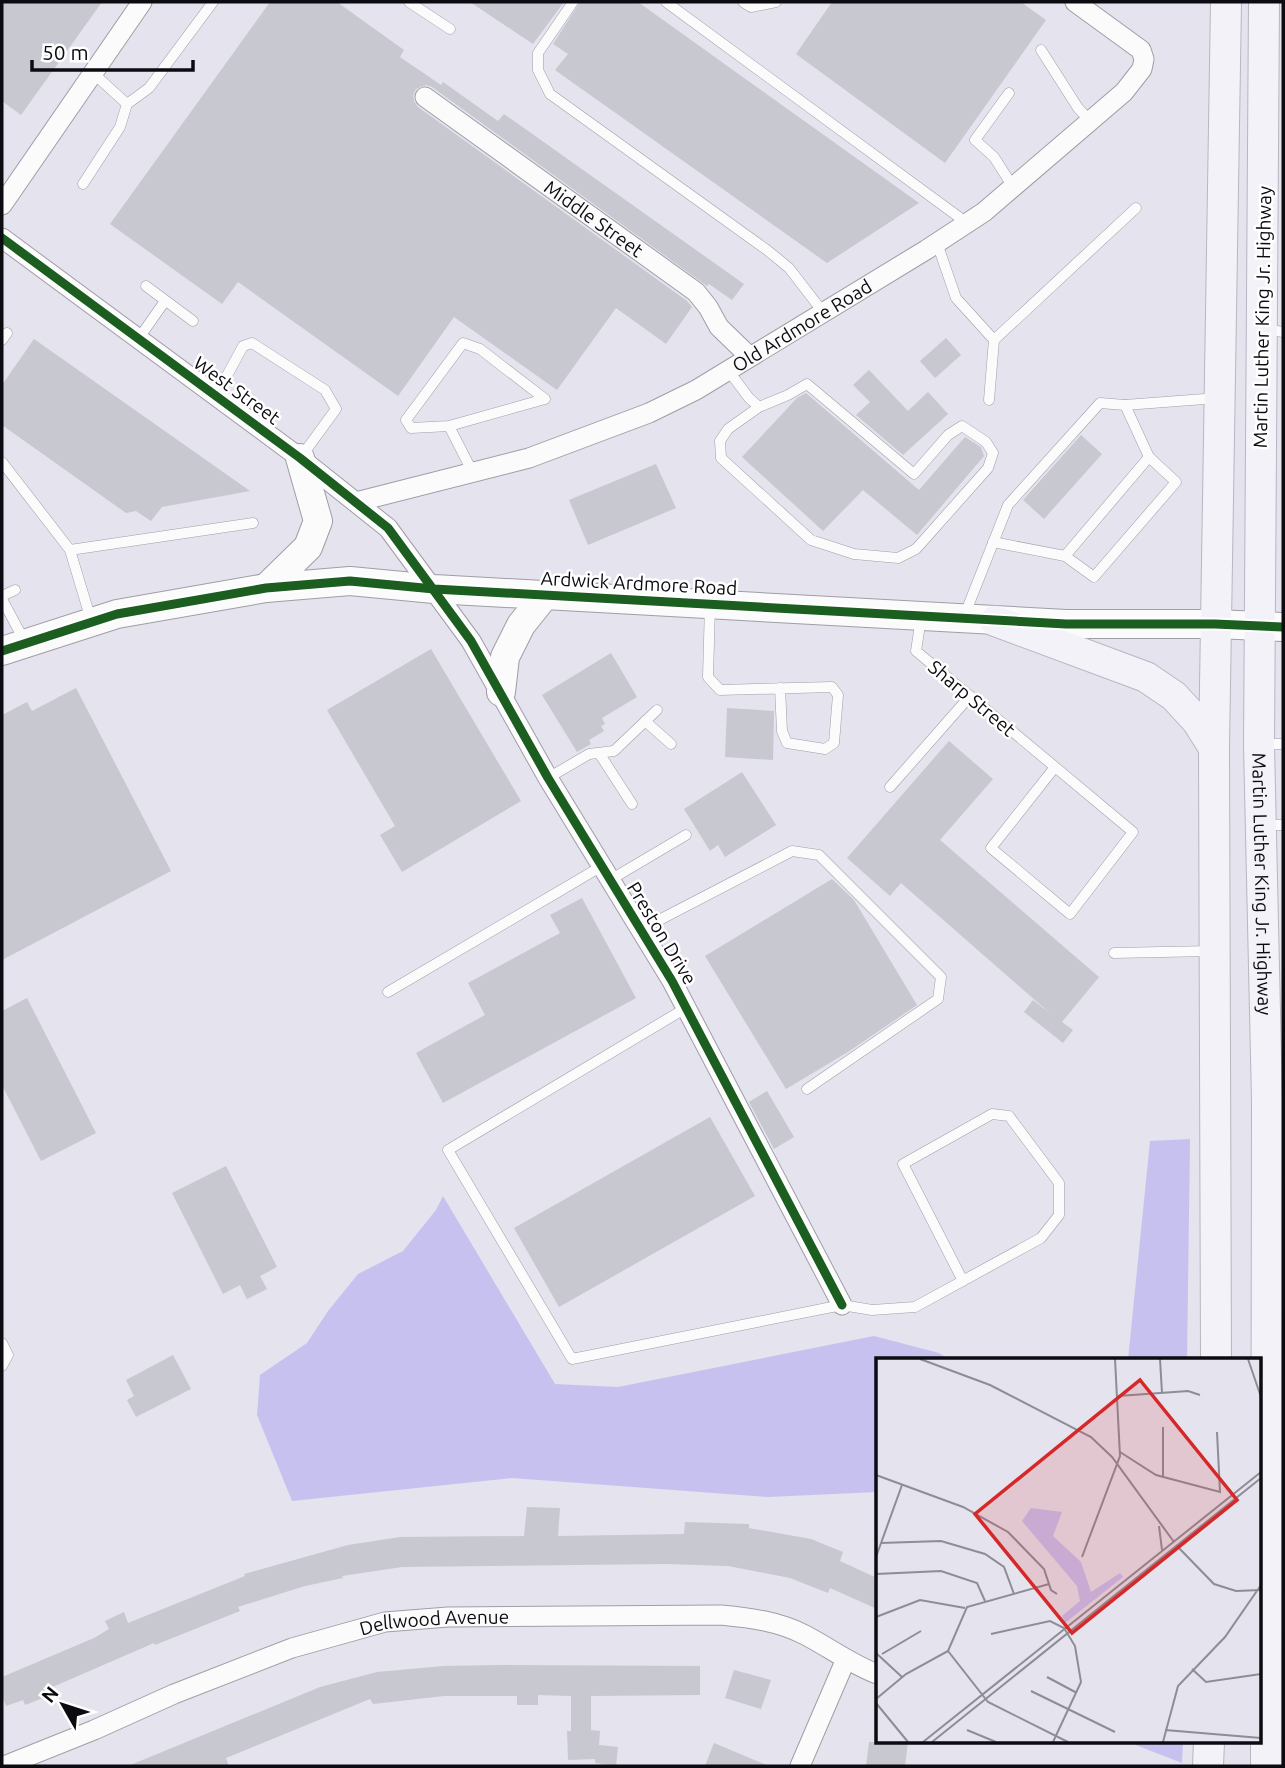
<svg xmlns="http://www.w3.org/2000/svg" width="1285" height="1768" font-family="Ubuntu,sans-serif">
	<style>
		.green { fill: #c7c1f0 }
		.building { fill: #c8c8d0 }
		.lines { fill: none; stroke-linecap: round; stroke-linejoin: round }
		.lane-casing { stroke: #9f9ea6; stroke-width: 11 }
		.street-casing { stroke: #9f9ea6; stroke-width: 21 }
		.secondary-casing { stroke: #9f9ea6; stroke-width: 30 }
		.primary-casing { stroke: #b7b6c1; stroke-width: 32 }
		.lane { stroke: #fbfbfc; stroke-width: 10 }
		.street { stroke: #fbfbfc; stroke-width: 19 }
		.secondary { stroke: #fbfbfc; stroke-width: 28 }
		.primary { stroke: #f3f2f8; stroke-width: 30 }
		.cycleway-casing { stroke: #fff; stroke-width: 13 }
		.cycleway { stroke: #1b5e20; stroke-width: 9 }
		.labels { text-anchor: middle; stroke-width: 5; stroke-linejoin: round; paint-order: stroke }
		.street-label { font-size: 19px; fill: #0c0b11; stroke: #fff }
		.inset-road { fill: none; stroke: #8e8d96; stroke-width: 2 }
		.view { fill: #d62828; fill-opacity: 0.15; stroke: #d62828; stroke-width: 3.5 }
		.inset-edge { fill: none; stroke: #0c0b11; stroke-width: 3.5 }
	</style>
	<rect width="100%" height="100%" fill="#e4e3ee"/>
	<g class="green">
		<path d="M 1190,1139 L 1187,1360 L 1128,1360 L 1150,1141 Z"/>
		<path d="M 443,1196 L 555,1384 L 618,1387 L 874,1336 L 939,1353 L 950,1360 L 877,1360 L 877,1492 L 768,1497 L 512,1478 L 292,1501 L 257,1415 L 260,1375 L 307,1343 L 328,1311 L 358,1274 L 403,1251 L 436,1210 Z"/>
		<path d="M 1128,1742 L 1183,1742 L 1182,1763 Z"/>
	</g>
	<g class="building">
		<path d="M 2,2 L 102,2 L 21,115 L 2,101 Z"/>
		<path d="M 270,2 L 337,2 L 404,50 L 400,57 L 441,85 L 443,82 L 498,121 L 504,114 L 744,284 L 732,300 L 709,284 L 707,286 L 432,87 L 426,85 L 416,89 L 413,95 L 414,101 L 418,107 L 687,301 L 692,307 L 666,344 L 616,308 L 557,390 L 454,317 L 398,396 L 238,282 L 222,304 L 110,224 Z"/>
		<path d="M 470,2 L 564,2 L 533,44 Z"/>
		<path d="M 580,2 L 638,2 L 919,203 L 827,263 L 555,70 L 568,54 L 553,44 Z"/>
		<path d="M 832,2 L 1021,2 L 1046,20 L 945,163 L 796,54 Z"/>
		<path d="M 946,338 L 961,355 L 935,378 L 920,361 Z"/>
		<path d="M 34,339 L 250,491 L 162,507 L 151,521 L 136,511 L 126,513 L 2,425 L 2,385 Z"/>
		<path d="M 869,370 L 908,411 L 928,392 L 948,414 L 903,455 L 856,415 L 870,402 L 853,385 Z"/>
		<path d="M 806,393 L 919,490 L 965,437 L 981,447 L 984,456 L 917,535 L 863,490 L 823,531 L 742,457 L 797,398 Z"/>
		<path d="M 1081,435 L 1102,454 L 1044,519 L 1023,500 Z"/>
		<path d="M 656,464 L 676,508 L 588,545 L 569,500 Z"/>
		<path d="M 431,649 L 521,801 L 402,872 L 380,835 L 395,826 L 327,710 Z"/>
		<path d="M 611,653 L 637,697 L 602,718 L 605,724 L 601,726 L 604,731 L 589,740 L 591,744 L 577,752 L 542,695 Z"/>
		<path d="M 76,688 L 171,871 L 2,960 L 2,715 L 27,702 L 32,711 Z"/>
		<path d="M 727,708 L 774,711 L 773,760 L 725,757 Z"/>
		<path d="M 949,741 L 993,779 L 940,840 L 1099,977 L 1062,1022 L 1073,1030 L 1063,1043 L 1024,1012 L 1033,1000 L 1051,1014 L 901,883 L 890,896 L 847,858 Z"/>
		<path d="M 742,772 L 776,825 L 725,857 L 718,845 L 710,851 L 684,809 Z"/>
		<path d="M 832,879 L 854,900 L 917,1005 L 848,1052 L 786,1089 L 705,956 Z"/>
		<path d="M 582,898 L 636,998 L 443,1103 L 416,1053 L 485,1015 L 468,983 L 560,933 L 550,915 Z"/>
		<path d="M 27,998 L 96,1133 L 41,1161 L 2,1085 L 2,1011 Z"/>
		<path d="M 767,1091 L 794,1137 L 774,1149 L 749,1102 Z"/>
		<path d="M 710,1117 L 755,1196 L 559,1307 L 514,1228 Z"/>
		<path d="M 226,1166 L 277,1267 L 260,1276 L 267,1289 L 247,1299 L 240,1285 L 223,1294 L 172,1193 Z"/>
		<path d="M 173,1355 L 191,1389 L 136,1417 L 127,1400 L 134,1396 L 126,1380 Z"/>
		<path d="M 527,1507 L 560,1508 L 558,1536 L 684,1534 L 685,1522 L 749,1524 L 749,1528 L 811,1539 L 843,1552 L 840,1561 L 877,1578 L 877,1609 L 830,1588 L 828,1593 L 790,1578 L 728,1566 L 666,1564 L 402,1567 L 342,1576 L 343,1578 L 305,1586 L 238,1607 L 240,1611 L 155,1645 L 154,1643 L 41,1692 L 43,1698 L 25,1705 L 23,1700 L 6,1706 L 2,1695 L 2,1677 L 94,1638 L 109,1629 L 105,1621 L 124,1612 L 128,1623 L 245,1576 L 244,1574 L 348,1545 L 400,1537 L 524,1536 Z"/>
		<path d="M 500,1665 L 700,1666 L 700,1695 L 591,1696 L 591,1730 L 600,1731 L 599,1745 L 618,1747 L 616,1766 L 595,1763 L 595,1759 L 568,1760 L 567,1731 L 571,1731 L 571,1696 L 538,1695 L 538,1705 L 517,1705 L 517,1696 L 444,1696 L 373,1704 L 370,1699 L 226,1758 L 229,1766 L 128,1766 L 320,1687 L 377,1672 L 444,1666 Z"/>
		<path d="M 734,1670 L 771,1680 L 761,1709 L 725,1698 Z"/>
		<path d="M 869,1742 L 908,1742 L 905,1766 L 866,1766 Z"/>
		<path d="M 714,1743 L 769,1766 L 705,1766 Z"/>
	</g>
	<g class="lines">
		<defs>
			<g id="lane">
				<path d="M 409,2 L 450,29"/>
				<path d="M 573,2 L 538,53 L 538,70 L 550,94 L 767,250 L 789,268 L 823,312"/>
				<path d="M 666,2 L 967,223"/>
				<path d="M 743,2 L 751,7 L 776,2"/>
				<path d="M 1041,50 L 1078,108 L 1091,122"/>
				<path d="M 1009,93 L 975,140 L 994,157 L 1013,187"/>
				<path d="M 127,104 L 149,88 L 213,2"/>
				<path d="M 83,184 L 120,127 L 127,104 L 93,73"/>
				<path d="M 937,243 L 956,298 L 994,340 L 989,400"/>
				<path d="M 146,286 L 193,321"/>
				<path d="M 1266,329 L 1283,332"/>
				<path d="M 139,338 L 165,301"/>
				<path d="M 2,340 L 7,333"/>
				<path d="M 994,340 L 1136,208"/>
				<path d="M 728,370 L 749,398 L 759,407 L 728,429 L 720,441 L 721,458 L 811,540 L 854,554 L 898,558 L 916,549 L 988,468 L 993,453 L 986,442 L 962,426 L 948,435 L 914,474 L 807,384 L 788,395 L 759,407"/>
				<path d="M 216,396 L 243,346 L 252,343 L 325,390 L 336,409 L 301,457"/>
				<path d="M 449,426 L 545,399 L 480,349 L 463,343 L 406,420 L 411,428 L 449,426 L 473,473"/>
				<path d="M 2,462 L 70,550 L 91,620"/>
				<path d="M 993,542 L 1065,556 L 1094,577 L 1176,482 L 1149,457 L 1125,405"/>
				<path d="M 70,550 L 253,523"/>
				<path d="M 1065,556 L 1149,457"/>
				<path d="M 2,596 L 15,590"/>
				<path d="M 2,599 L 25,642"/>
				<path d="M 710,605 L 708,677 L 720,690 L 832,687 L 838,695 L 834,743 L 825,749 L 787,743 L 782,731 L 780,688"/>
				<path d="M 965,614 L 1008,505 L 1100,403 L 1125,405 L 1218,398"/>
				<path d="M 921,618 L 916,651 L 1133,832 L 1070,914 L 991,848 L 1055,767"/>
				<path d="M 645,721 L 671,744"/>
				<path d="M 1263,744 L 1283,744"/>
				<path d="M 599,753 L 632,804"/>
				<path d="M 548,778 L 589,754 L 614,751 L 657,710"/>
				<path d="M 890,787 L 970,696"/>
				<path d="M 1264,825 L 1283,825"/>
				<path d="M 610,880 L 686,835"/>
				<path d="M 640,930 L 792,851 L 819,855 L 941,977 L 938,999 L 807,1089"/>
				<path d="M 1114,953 L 1211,951"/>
				<path d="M 388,992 L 602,866"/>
				<path d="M 686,1008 L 448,1150 L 572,1359 L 842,1305 L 872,1310 L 915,1307 L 1041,1238 L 1059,1215 L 1059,1183 L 1009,1116 L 992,1114 L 903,1164 L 963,1281"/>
				<path d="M 2,1343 L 8,1355 L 2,1366"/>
			</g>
			<g id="street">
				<path id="s1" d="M 425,97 L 696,292 L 708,307 L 719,327 L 749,356"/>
				<path d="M 2,205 L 142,2"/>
				<path d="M 2,238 L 300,458 L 388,528 L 471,641 L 548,778 L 672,981 L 842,1305"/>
				<path id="s2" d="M 356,502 L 529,458 L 649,413 L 696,390 L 926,250 L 984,212 L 1124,92 L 1142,69 L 1144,59 L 1141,50 L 1075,2"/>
				<path id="s3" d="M 4,1766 L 94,1730 L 174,1694 L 292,1648 L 385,1622 L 448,1617 L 721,1615 C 751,1618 778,1621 805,1635 C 830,1648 851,1664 877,1674"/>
				<path d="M 800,1766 L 846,1659"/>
			</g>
			<g id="secondary">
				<path d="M 266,588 L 308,547 L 318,521 L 300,458"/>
				<path d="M 2,651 L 117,614 L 266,588 L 350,581 L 434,589 L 1066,624 L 1215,624 L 1283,627"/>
				<path d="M 501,692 L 505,657 L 521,625 L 545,595"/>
			</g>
			<g id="primary">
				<path id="s4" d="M 1264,2 L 1259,745 L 1267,1101 L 1266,1766"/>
				<path d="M 995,621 L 1146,677 L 1174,696 L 1197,721 L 1214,748"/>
				<path d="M 1216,1360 L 1214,748 L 1226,2"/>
				<path d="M 1208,1766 L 1209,1742"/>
			</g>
		</defs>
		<use href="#lane" class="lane-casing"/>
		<use href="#street" class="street-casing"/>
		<use href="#secondary" class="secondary-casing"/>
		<use href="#primary" class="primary-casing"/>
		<use href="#lane" class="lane"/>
		<use href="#street" class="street"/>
		<use href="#secondary" class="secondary"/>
		<use href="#primary" class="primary"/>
		<defs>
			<g id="cycleway">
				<path d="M 2,238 L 300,458 L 388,528 L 471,641 L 548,778 L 672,981 L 842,1305"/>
				<path d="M 2,651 L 117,614 L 266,588 L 350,581 L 434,589 L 1066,624 L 1215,624 L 1283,627"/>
			</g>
		</defs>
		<use href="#cycleway" class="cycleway-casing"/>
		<use href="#cycleway" class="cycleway"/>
	</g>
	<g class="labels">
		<g class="street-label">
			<text dy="7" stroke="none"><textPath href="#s1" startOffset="208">Middle Street</textPath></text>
			<text transform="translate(1262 317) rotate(-89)" y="7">Martin Luther King Jr. Highway</text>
			<text dy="7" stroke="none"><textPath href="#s2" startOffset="483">Old Ardmore Road</textPath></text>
			<text transform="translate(237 390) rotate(36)" y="7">West Street</text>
			<text transform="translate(639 583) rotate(3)" y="7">Ardwick Ardmore Road</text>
			<text transform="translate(972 698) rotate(40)" y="7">Sharp Street</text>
			<text dy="7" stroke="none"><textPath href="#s4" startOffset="882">Martin Luther King Jr. Highway</textPath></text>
			<text transform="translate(662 933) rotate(59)" y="7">Preston Drive</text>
			<text dy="7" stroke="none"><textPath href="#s3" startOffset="457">Dellwood Avenue</textPath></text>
		</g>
	</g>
	<g transform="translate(876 1358)">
		<rect width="385" height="385" fill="#e4e3ee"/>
		<path d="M 155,150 L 186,154 L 177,178 L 205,204 L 215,234 L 244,215 L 247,219 L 189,265 L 186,258 L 204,243 L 201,228 L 146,163 Z" fill="#c7c1f0"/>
		<path class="inset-road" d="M 44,1 L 114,27 L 215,79 L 236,99 L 298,184M 284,1 L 286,35M 372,1 L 385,39M 242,38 L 312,33 L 324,37M 287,69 L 287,119M 244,94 L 280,117 L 344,134 L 341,74M 0,117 L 87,149 L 132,174 L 168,211 L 175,232 L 181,236M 283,168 L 286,192M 5,185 L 65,183 L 109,196 L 128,209 L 138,236M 300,187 L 338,226 L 360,233 L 385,232M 0,199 L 26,127M 206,199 L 244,98 L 239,1M 0,216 L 65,213 L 101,225 L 109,243M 0,259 L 44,242 L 89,250M 115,276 L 174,263 L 188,270 L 199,288 L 205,324 L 177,384M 72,293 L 112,344 L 192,384M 0,295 L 26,319M 6,296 L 45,273M 316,311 L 330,324 L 385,316M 171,319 L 201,335M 155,333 L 239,374M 0,341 L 30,316 L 72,293 L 91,249 L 173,226M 0,345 L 32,384M 91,372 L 120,384M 289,372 L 385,380M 47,384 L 385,114M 56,384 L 385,120M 287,384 L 302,328 L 349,279 L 385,227"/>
		<path class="view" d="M 264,22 L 361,142 L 196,275 L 99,156 Z"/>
		<rect width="385" height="385" class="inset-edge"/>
	</g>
	<rect width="1285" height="1768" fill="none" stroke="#0c0b11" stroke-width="7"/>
	<g transform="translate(63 1705) rotate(309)" stroke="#ffffff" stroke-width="5" paint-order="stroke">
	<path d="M0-5L12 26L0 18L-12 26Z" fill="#0c0b11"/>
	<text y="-10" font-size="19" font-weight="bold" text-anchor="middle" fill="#0c0b11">N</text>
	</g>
	<path d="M32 60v10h161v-10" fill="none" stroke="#0c0b11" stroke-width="3.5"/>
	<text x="42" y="60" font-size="21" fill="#0c0b11" stroke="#ffffff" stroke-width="5" paint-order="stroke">50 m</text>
</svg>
